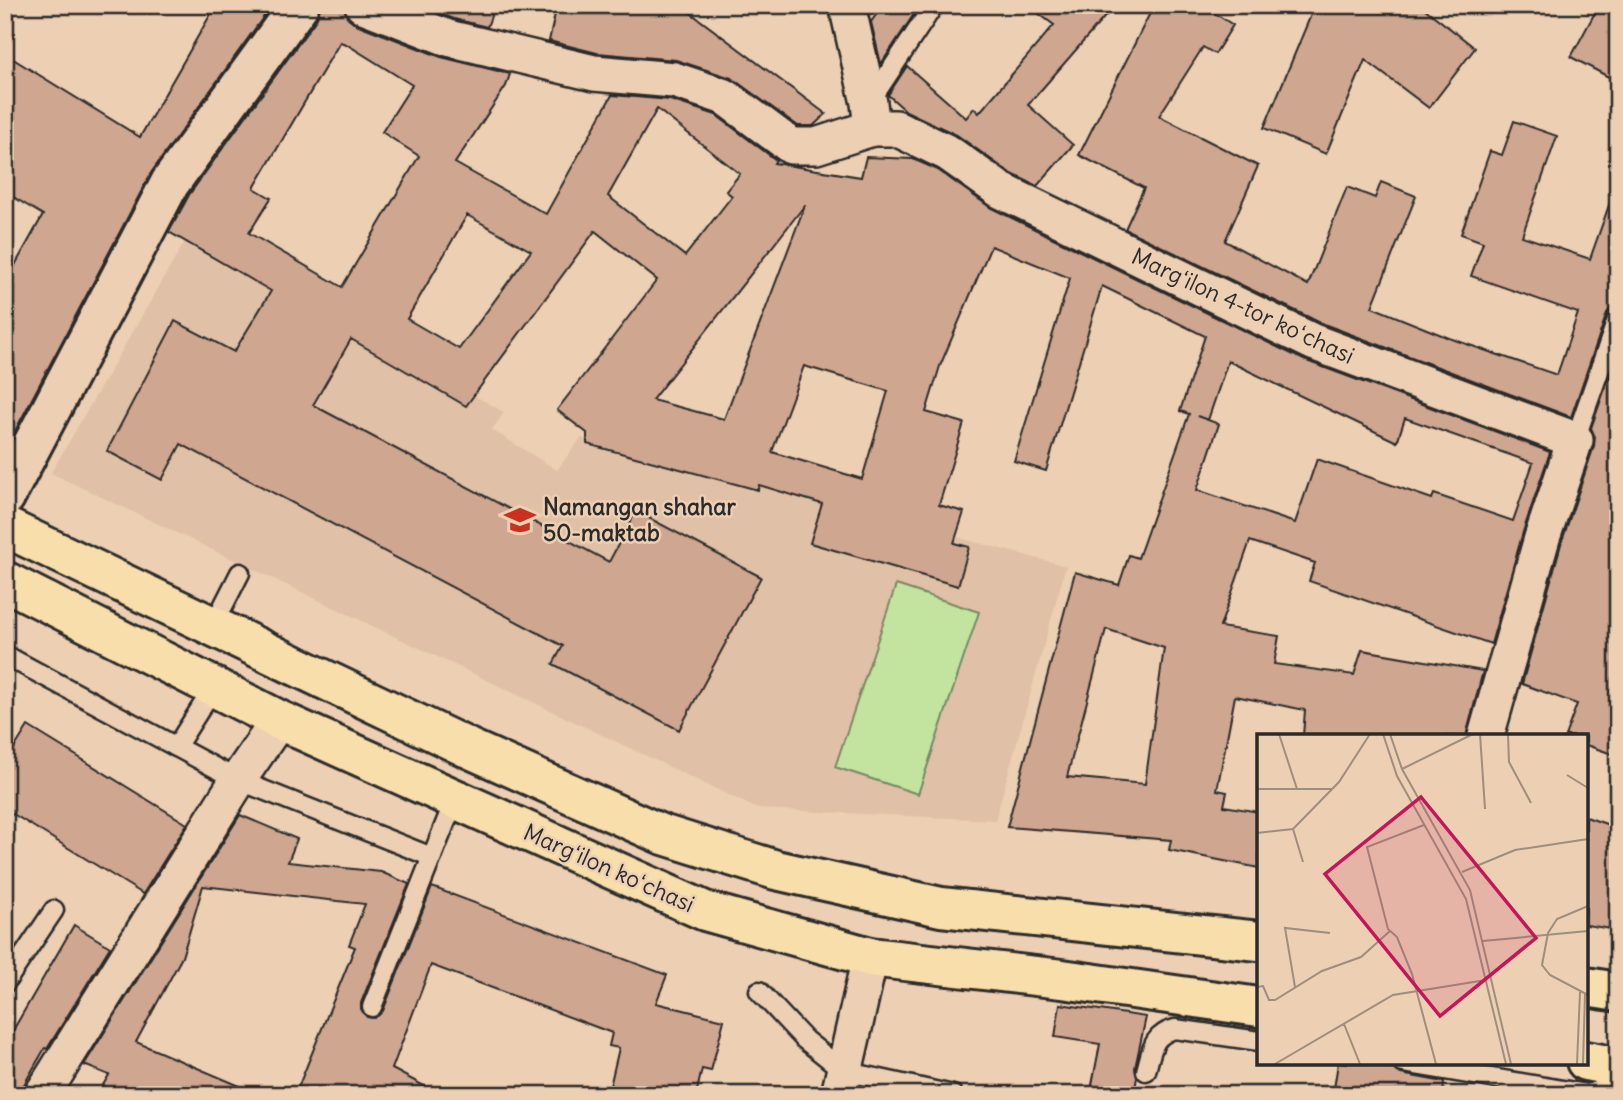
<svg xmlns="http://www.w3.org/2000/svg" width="1623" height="1100" font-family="Delius,sans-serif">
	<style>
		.built { fill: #e0c0a6 }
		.green { fill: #c2e49e; stroke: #768864; stroke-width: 2 }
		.building { fill: #cfa690; stroke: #2b2b2b; stroke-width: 2; fill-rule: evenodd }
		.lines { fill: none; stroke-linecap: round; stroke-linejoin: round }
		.service-casing { stroke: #2b2b2b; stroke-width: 23 }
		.minor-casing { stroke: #2b2b2b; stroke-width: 40 }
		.tertiary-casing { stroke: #2b2b2b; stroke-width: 44 }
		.primary-casing { stroke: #2b2b2b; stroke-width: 44 }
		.service { stroke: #edcfb3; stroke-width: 18 }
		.minor { stroke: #edcfb3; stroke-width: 35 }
		.tertiary { stroke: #edcfb3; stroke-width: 38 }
		.primary { stroke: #f8deab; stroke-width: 38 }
		.labels { text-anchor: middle; stroke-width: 5; stroke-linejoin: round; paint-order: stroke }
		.street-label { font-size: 23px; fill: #2b2b2b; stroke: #edcfb3 }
		.poi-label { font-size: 23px; font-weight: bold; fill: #2b2b2b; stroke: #edcfb3; text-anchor: start }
		.inset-road { fill: none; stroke: #9f8d7d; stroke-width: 2 }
		.view { fill: #c2185b; fill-opacity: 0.15; stroke: #c2185b; stroke-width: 3.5 }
		.inset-edge { fill: none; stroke: #2b2b2b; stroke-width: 3.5 }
	</style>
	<rect width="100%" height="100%" fill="#edcfb3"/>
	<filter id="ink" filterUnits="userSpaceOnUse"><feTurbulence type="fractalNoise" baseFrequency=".0143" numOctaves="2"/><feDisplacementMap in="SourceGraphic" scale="14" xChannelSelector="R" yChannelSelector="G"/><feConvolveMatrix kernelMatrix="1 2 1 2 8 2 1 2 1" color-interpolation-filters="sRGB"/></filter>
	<g filter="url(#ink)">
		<path class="built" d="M 187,238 L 504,412 L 492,430 L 557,470 L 581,438 L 1066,566 L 995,820 L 758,809 L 51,473 Z"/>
		<path class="green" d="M 896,585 L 979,612 L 918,794 L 835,767 Z"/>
		<g class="building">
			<path d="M 216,5 L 272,5 L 151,173 L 5,450 L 5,283 L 43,215 L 5,192 L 5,54 L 140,137 Z"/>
			<path d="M 321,5 L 343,5 L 347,17 L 356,24 L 441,57 L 510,74 L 506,86 L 455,163 L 546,214 L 612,95 L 670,100 L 716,115 L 776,160 L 774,163 L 861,177 L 866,157 L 913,159 L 938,170 L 991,208 L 1304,360 L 1550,452 L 1523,532 L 1491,644 L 1309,581 L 1315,563 L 1250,541 L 1220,627 L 1279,636 L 1274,664 L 1354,675 L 1362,650 L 1483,671 L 1466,736 L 1303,736 L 1305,710 L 1235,696 L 1217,790 L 1227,792 L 1224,806 L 1259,812 L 1259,868 L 1169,850 L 1171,840 L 1007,827 L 1075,572 L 1119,585 L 1129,555 L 1138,558 L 1189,414 L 1180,411 L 1205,336 L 1102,286 L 1046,471 L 1014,461 L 1070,278 L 991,246 L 940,366 L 926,412 L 964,423 L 939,505 L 964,512 L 954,543 L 969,547 L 958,586 L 810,543 L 822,504 L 759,485 L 758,490 L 587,444 L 587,433 L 557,410 L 657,280 L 595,231 L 466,406 L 351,339 L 313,405 L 609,562 L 636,511 L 761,577 L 679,730 L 553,664 L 563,646 L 181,444 L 162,480 L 107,451 L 175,321 L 234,352 L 271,291 L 169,232 L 189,195 L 317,18 ZM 340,42 L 346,44 L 412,85 L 382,132 L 419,156 L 342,287 L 249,233 L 271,198 L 254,188 ZM 657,109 L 740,174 L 726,191 L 732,196 L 685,256 L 608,196 ZM 805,205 L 724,419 L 652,400 ZM 467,215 L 531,251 L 459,349 L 407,319 ZM 1228,361 L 1397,442 L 1405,418 L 1533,463 L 1513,521 L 1434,494 L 1432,499 L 1317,459 L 1295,523 L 1197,490 L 1219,424 L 1197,416 L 1208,420 ZM 804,366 L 888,391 L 862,479 L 772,452 ZM 1106,629 L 1164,648 L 1145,784 L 1067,777 Z"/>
			<path d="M 419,5 L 495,5 L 487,27 L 454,19 Z"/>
			<path d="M 557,5 L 680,5 L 826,114 L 813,126 L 798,126 L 731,78 L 676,60 L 597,53 L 549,41 Z"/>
			<path d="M 883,5 L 920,5 L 881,64 L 871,22 Z"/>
			<path d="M 1027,5 L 1115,5 L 1028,105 L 1073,145 L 1037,186 L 1010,173 L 957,135 L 906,111 L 888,95 L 907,66 L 966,118 L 974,108 L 979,113 L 1054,25 Z"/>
			<path d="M 1154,5 L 1202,5 L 1233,25 L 1215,54 L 1203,47 L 1159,116 L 1258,166 L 1225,241 L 1308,285 L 1347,187 L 1375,198 L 1381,182 L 1416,196 L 1372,307 L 1449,338 L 1557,375 L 1578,313 L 1471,276 L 1483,242 L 1461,234 L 1490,151 L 1502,155 L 1514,121 L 1557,136 L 1522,236 L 1590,259 L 1613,194 L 1618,195 L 1618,306 L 1611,308 L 1607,313 L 1571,417 L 1321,323 L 1125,229 L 1144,188 L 1079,155 Z"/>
			<path d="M 1315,5 L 1420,5 L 1475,48 L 1429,108 L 1365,60 L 1326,154 L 1264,128 Z"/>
			<path d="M 1599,5 L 1618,5 L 1618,82 L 1571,57 Z"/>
			<path d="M 1618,352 L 1618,756 L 1586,745 L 1586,736 L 1565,736 L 1577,704 L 1522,684 L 1561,544 L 1594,446 L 1595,437 L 1591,428 Z"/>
			<path d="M 28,726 L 187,824 L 143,894 L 5,809 L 5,763 Z"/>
			<path d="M 240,815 L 297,839 L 288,862 L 381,872 L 409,884 L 361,1003 L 361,1009 L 367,1017 L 374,1018 L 383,1011 L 432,887 L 667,975 L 656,1003 L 724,1020 L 711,1071 L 702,1069 L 696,1095 L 608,1095 L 619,1048 L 609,1046 L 612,1033 L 431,965 L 392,1069 L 441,1095 L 295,1095 L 355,947 L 349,945 L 365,904 L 203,886 L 182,957 L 136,1042 L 261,1095 L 97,1095 L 109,1075 L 84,1065 Z"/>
			<path d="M 1586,817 L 1618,828 L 1618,930 L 1586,925 Z"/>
			<path d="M 74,925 L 110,947 L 47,1049 L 45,1048 L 18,1095 L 5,1095 L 5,1044 Z"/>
			<path d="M 1060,1004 L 1146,1017 L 1135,1068 L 1137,1077 L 1134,1095 L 1090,1095 L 1100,1044 L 1055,1037 Z"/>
			<path d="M 1338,1063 L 1360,1063 L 1394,1069 L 1401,1074 L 1444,1082 L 1443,1095 L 1333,1095 Z"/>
		</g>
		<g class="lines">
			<defs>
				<g id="service">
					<path d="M 871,100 L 934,5"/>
					<path d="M 1575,440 L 1618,317"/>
					<path d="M 213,626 L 240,573"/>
					<path d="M 5,655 L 238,780 L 432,857"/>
					<path d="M 176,747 L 214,687"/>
					<path d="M 5,983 L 54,910"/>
					<path d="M 759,991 L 805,1040 L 844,1071 L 953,1095"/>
					<path d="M 372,1007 L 455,799"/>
					<path d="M 1403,1063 L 1587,1094 C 1605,1090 1609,1084 1613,1066"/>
					<path d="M 1146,1071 C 1152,1050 1152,1035 1175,1029 L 1259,1041"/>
				</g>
				<g id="minor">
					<path d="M 363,5 L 448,38 L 594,73 L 674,80 L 725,97 L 791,146 L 816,146 L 872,128 L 896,128 L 948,153 L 1000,190 L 1313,342 L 1575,440 L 1542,538 L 1486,736"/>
					<path d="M 847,5 L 869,103 L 872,128"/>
					<path d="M 42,1095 L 238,780 L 279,720"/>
					<path d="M 839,1095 L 870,957"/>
				</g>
				<path id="tertiary" d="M 5,497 L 170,183 L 299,5"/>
				<g id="primary">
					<path d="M 5,527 L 468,748 L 661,834 L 776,870 L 941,907 L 1259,941"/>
					<path d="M 5,581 L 279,720 L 705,911 L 870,957 L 1062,979 L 1259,1007"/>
					<path d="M 1586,987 L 1618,992"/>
					<path d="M 1586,1061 L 1618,1067"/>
				</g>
			</defs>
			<use href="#service" class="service-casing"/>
			<use href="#minor" class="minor-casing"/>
			<use href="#tertiary" class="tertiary-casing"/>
			<use href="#primary" class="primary-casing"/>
			<use href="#service" class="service"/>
			<use href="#minor" class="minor"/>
			<use href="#tertiary" class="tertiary"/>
			<use href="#primary" class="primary"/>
		</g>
	</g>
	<defs>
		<symbol id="school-bare" viewBox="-9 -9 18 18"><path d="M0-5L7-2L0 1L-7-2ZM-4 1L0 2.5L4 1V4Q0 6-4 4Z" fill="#c8321e" stroke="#edcfb3" stroke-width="2.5" paint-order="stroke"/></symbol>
	</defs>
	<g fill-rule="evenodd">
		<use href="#school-bare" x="498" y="498" width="44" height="44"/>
	</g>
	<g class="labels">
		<g class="street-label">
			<text transform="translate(1243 306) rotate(25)" y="8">Margʻilon 4-tor koʻchasi</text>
			<text transform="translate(609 868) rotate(24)" y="8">Margʻilon koʻchasi</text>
		</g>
		<g class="poi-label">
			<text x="543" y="515">Namangan shahar<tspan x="543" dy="26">50-maktab</tspan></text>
		</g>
	</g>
	<g transform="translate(1257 734)">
		<rect width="331" height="331" fill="#edcfb3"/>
		<path class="inset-road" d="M 22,0 L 40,55M 126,0 L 140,42 L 209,165 L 249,330M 133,0 L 145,35 L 213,156 L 254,330M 223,0 L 228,75M 251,0 L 252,28 L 274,69M 145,35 L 216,0M 310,41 L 331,54M 0,55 L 75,55M 167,91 L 110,113 L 131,195 L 140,203 L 155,240 L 179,330M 36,95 L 46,128M 0,99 L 36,95 L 82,48 L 113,0M 205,138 L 258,116 L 331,105M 331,172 L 300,185 L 291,199 L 285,231 L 293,241 L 331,261M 226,207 L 331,197M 0,253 L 6,252 L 12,266 L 18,266 L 65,237 L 104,223 L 133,197M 38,253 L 28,194 L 73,199M 87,290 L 103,330M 18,330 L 136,261 L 229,246M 320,330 L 323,258M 326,330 L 328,260"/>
		<path class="view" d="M 164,63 L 279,204 L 183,282 L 68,140 Z"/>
		<rect width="331" height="331" class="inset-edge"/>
	</g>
	<rect width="1623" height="1100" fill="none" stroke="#edcfb3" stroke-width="28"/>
	<rect x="14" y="14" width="1595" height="1072" fill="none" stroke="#2b2b2b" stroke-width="2.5" filter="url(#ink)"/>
</svg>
